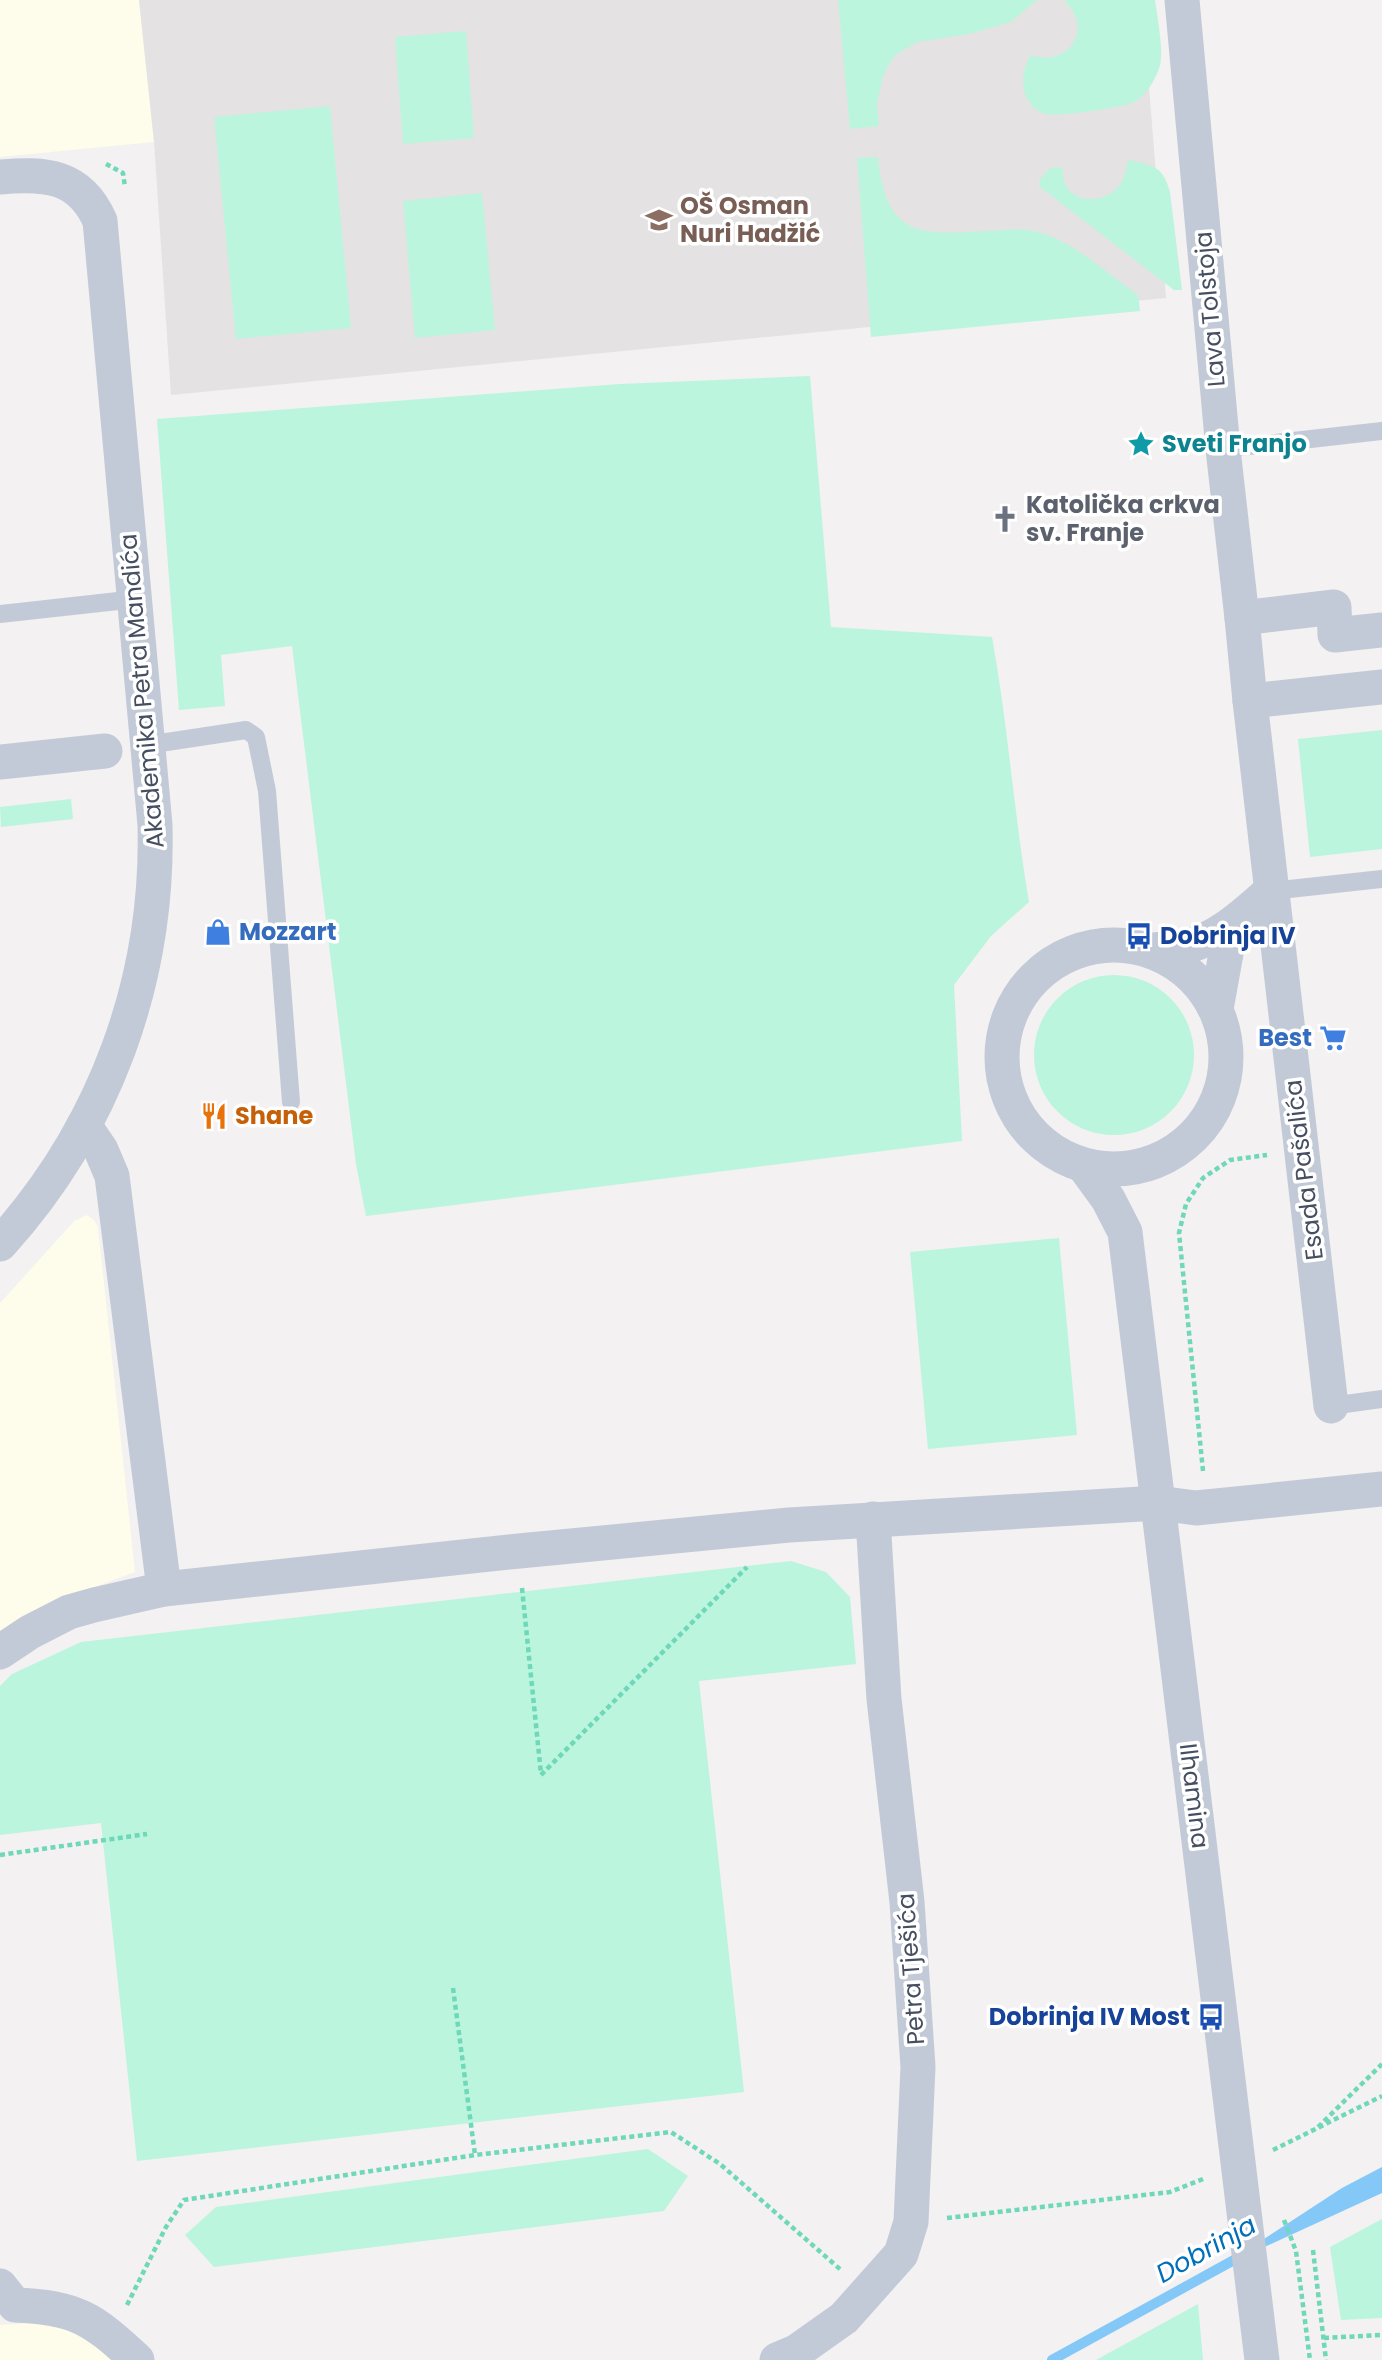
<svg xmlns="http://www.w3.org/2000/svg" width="1382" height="2360" font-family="Poppins,sans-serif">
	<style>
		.commercial { fill: #fefcea }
		.education { fill: #e5e2e3 }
		.green { fill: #bbf5dd }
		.water { fill: #83c8f7 }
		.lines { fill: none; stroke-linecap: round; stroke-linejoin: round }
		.stream { stroke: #83c8f7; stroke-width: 10 }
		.path { stroke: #6ed8b8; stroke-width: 4.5; stroke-dasharray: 5 3.5; stroke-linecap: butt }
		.lane { stroke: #c3cad7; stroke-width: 18 }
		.street { stroke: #c3cad7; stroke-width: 35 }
		.labels { text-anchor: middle; stroke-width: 7; stroke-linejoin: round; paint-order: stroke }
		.education-label { font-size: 24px; font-weight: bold; fill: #785e54; stroke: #fff; text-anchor: start }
		.street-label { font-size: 24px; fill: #464f61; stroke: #fff }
		.culture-label { font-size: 24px; font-weight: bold; fill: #0d838f; stroke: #fff; text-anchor: start }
		.worship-label { font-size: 24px; font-weight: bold; fill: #5b616d; stroke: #fff; text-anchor: start }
		.shop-label { font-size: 24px; font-weight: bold; fill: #366cbe; stroke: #fff; text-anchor: start }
		.transit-label { font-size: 24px; font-weight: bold; fill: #164399; stroke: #fff; text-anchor: start }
		.food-label { font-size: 24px; font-weight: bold; fill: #c56008; stroke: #fff; text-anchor: start }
		.water-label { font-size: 26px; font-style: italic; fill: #006fba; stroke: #fff }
	</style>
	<rect width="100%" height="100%" fill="#f3f1f1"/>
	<g class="commercial">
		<path d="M 0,0 L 139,0 L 154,142 L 0,157 Z"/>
		<path d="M 87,1215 L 94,1220 L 98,1227 L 135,1572 L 55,1602 L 0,1636 L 0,1303 L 74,1221 Z"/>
		<path d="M 62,2321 L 125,2360 L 0,2360 L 0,2325 Z"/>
	</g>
	<path class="education" d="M 139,0 L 1142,0 L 1166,298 L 171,395 L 154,142 Z"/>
	<g class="green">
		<path d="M 838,0 L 1037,0 L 1011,22 L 969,34 L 917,42 L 894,56 L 883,76 L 877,104 L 879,126 L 850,129 Z"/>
		<path d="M 1066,0 L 1155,0 C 1157,15 1164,52 1160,65 C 1156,79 1146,97 1132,103 C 1120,108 1058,117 1046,114 C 1020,107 1018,73 1031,55 C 1069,68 1094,28 1065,2 Z"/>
		<path d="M 466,31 L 474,138 L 403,144 L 395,37 Z"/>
		<path d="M 330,106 L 351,328 L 236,339 L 214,117 Z"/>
		<path d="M 878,157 C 886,238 919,235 990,231 C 1004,230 1020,228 1033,231 C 1070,238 1108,274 1138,295 L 1140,311 L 871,337 L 857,158 Z"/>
		<path d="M 1128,160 C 1153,165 1163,166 1170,192 L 1182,290 L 1174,290 L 1040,187 L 1039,181 L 1050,168 L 1062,167 C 1063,172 1063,179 1065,184 C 1075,203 1100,203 1115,190 C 1124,183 1126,171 1128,160 Z"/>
		<path d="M 482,193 L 495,330 L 415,338 L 403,201 Z"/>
		<path d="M 810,376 L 831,627 L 992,637 C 1008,725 1014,814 1029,902 L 991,936 L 954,985 L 962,1141 L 366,1216 L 356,1164 L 292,646 L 221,655 L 225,706 L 179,710 L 157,419 L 620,384 Z"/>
		<path d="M 1382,730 L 1382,849 L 1310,857 L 1298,739 Z"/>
		<path d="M 71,799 L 73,819 L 1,827 L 0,807 Z"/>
		<circle cx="1114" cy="1055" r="80"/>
		<path d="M 1059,1238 L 1077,1435 L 928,1449 L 910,1252 Z"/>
		<path d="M 791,1561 L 826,1572 L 850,1597 L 856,1664 L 699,1681 L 744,2092 L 137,2161 L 101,1823 L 0,1835 L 0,1686 L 12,1674 L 81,1642 Z"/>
		<path d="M 648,2149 L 688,2176 L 664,2211 L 214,2267 L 185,2235 L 216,2207 Z"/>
		<path d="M 1382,2219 L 1382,2318 L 1341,2320 L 1330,2247 Z"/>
		<path d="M 1198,2304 L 1203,2360 L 1095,2360 L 1096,2360 Z"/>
	</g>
	<path class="water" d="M 1382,2167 L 1382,2193 L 1221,2267 L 1342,2188 Z"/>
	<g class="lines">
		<path class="stream" d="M 1052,2360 L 1234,2260"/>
		<g class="path">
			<path d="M 106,164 L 123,173 L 125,187"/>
			<path d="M 1203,1471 L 1179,1233 L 1186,1204 L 1203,1178 L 1230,1160 L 1267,1155"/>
			<path d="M 522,1588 L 541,1774"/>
			<path d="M 541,1775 L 747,1567"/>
			<path d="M 0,1855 L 147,1834"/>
			<path d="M 453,1988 L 475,2155"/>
			<path d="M 1318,2127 L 1382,2064"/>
			<path d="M 1273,2150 L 1382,2096"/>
			<path d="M 947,2218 L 1170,2192 L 1203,2179"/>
			<path d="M 1284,2220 L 1296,2251 L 1310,2360"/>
			<path d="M 1313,2250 L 1326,2360"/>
			<path d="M 127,2305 L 166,2227 L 184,2200 L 475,2155 L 671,2132 L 720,2164 L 841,2270"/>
			<path d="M 1324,2338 L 1382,2335"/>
		</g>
		<g class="lane">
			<path d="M 1223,449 L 1382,431"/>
			<path d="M 0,614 L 136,599"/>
			<path d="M 147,745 L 246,730 L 256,737 L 267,791 L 291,1102"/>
			<path d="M 1271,891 L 1382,879"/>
			<path d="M 1331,1406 L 1382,1399"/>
		</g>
		<g class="street">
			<path d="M 1182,0 L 1223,449 L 1242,618"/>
			<path d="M 0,177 C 45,173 80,175 100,221 L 155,825 C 159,980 105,1128 0,1244"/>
			<path d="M 1250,701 L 1382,687"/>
			<path d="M 0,762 L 105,751"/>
			<circle cx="1114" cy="1057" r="112"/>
			<path d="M 1151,950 C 1162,949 1173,949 1184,947 C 1218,940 1246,913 1271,891"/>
			<path d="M 1216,1009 L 1227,948 L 1244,916"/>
			<path d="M 84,1125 L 101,1150 L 112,1176 L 164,1589"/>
			<path d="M 1084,1166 L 1108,1199 L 1125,1232 L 1262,2360"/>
			<path d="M 1331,1406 L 1250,701 L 1242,618 L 1334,607 L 1335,635 L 1382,630"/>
			<path d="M 0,1652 L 30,1632 L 69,1612 L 94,1605 L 164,1589 L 519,1551 L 789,1525 L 1158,1503 L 1196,1508 L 1382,1489"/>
			<path d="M 0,2286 L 15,2305 C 76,2307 93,2319 137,2360"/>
			<path d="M 777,2360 L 796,2352 L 844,2318 L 901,2254 L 911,2222 L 918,2067 L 907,1902 L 884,1699 L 873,1519"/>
		</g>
	</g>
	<defs>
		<symbol id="school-bare" viewBox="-9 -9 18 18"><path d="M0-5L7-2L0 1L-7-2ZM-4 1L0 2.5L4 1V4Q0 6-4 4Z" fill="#8d6e63" stroke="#fff" stroke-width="2.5" paint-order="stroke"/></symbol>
		<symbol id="sight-bare" viewBox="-9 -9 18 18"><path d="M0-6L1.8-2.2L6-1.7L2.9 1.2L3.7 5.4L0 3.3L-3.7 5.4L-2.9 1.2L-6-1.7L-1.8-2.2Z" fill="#0f9aa8" stroke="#fff" stroke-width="2.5" paint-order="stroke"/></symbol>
		<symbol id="church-bare" viewBox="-9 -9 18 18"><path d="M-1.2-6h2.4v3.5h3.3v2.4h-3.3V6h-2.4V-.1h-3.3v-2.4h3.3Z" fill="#6b7280" stroke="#fff" stroke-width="2.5" paint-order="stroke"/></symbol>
		<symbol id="shop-bare" viewBox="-9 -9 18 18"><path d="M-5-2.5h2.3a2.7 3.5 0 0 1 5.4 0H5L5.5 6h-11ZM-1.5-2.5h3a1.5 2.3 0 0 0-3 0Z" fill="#3f7fe0" stroke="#fff" stroke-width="2.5" paint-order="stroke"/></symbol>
		<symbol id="bus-bare" viewBox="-9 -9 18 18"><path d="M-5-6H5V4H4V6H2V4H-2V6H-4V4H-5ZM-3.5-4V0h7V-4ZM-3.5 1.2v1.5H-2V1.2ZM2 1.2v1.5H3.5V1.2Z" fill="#1a4fb4" stroke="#fff" stroke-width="2.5" paint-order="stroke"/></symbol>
		<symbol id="supermarket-bare" viewBox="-9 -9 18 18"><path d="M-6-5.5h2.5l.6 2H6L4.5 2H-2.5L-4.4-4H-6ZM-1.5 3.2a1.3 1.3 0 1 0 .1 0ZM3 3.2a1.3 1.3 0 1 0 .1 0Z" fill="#3f7fe0" stroke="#fff" stroke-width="2.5" paint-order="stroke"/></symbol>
		<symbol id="restaurant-bare" viewBox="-9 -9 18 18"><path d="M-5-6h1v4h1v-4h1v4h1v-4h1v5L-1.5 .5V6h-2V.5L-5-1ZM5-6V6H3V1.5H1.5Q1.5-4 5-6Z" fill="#e8710a" stroke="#fff" stroke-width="2.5" paint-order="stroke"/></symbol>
	</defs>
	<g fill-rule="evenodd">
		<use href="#school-bare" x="640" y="201" width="38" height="38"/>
		<use href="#sight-bare" x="1122" y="425" width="38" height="38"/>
		<use href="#church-bare" x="986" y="500" width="38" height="38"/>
		<use href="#shop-bare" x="199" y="913" width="38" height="38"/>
		<use href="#bus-bare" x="1120" y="917" width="38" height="38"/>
		<use href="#supermarket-bare" x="1314" y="1019" width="38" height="38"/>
		<use href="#restaurant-bare" x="195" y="1097" width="38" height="38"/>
		<use href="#bus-bare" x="1192" y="1998" width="38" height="38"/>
	</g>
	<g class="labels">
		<g class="education-label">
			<text x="680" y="214">OŠ Osman<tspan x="680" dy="28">Nuri Hadžić</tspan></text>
		</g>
		<g class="street-label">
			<text transform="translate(1210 309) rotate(-95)" y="8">Lava Tolstoja</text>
			<text transform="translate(142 691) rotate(-95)" y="8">Akademika Petra Mandića</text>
			<text transform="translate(1304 1170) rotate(-97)" y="8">Esada Pašalića</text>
			<text transform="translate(1194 1796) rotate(83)" y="8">Ilhamina</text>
			<text transform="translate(911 1969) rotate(-94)" y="8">Petra Tješića</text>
		</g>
		<g class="culture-label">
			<text x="1162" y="452">Sveti Franjo</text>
		</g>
		<g class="worship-label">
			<text x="1026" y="513">Katolička crkva<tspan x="1026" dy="28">sv. Franje</tspan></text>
		</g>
		<g class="shop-label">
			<text x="239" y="940">Mozzart</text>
			<text x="1312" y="1046" text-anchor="end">Best</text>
		</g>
		<g class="transit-label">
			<text x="1160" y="944">Dobrinja IV</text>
			<text x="1190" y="2025" text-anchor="end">Dobrinja IV Most</text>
		</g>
		<g class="food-label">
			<text x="235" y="1124">Shane</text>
		</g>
		<g class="water-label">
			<text transform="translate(1206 2249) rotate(-29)" y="9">Dobrinja</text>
		</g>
	</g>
</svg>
